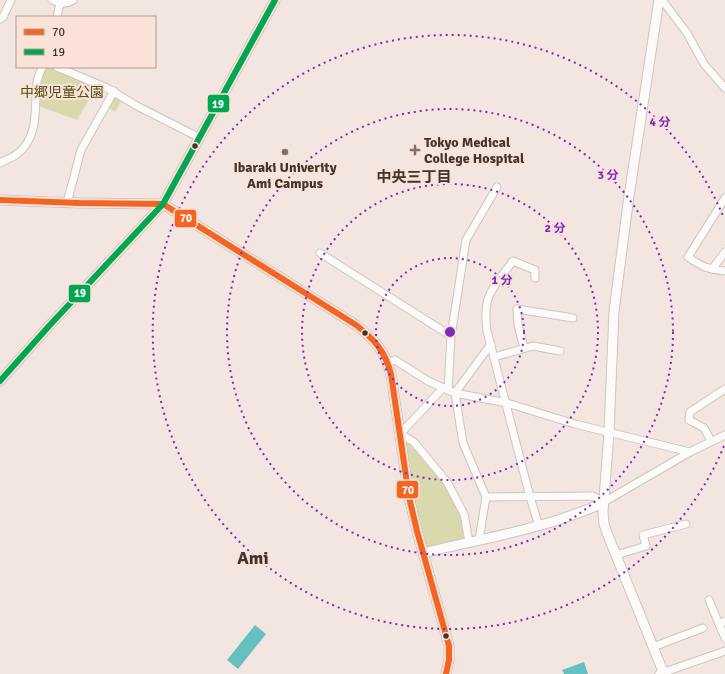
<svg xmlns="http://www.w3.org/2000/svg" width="725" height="674" font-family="Signika,'Noto Sans JP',sans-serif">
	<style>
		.green { fill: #dad9ad }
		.water { fill: #66c0bf }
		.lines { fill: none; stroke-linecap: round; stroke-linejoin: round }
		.minor-casing { stroke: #cec4bf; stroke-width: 9 }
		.tertiary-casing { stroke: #cec4bf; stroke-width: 11 }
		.minor { stroke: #fdfbfa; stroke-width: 7 }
		.tertiary { stroke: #fdfbfa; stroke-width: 9 }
		.bus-1-casing { stroke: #fbe2d8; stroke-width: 9 }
		.bus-2-casing { stroke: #fbe2d8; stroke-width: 9 }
		.bus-1 { stroke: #f26522; stroke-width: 6 }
		.bus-2 { stroke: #00a651; stroke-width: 6 }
		.ring { fill: none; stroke: #7b2cbf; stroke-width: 2; stroke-dasharray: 2 4 }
		.bus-dot { fill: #3e3430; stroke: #fbe2d8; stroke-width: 1.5 }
		.poi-dot { fill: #7d726e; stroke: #fbe2d8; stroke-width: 1.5 }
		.labels { text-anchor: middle; stroke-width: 4; stroke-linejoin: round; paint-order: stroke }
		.park-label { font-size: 14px; fill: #4d5314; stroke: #fbe2d8 }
		.poi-label { font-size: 14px; font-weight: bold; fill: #3e3430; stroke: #fbe2d8; text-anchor: start }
		.neighbourhood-label { font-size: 15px; font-weight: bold; fill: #3e3430; stroke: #fbe2d8 }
		.district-label { font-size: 18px; font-weight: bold; fill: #3e3430; stroke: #fbe2d8 }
		.centre { fill: #7b2cbf; stroke: #fbe2d8; stroke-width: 2 }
		.ring-label { font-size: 12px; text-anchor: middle; font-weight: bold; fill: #7b2cbf; stroke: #fbe2d8; stroke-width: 4; stroke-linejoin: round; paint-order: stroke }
		.line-badge { stroke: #fbe2d8; stroke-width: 1.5 }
		.badge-label { font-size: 11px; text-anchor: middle; font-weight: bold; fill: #fff }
	</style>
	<rect width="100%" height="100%" fill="#f3e6e0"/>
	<g class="green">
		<path d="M 42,67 L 57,67 L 98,84 L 77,120 L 36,105 Z"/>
		<path d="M 114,91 L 123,98 L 115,112 L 106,106 Z"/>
		<path d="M 404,439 C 423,459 445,479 456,504 C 462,516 464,528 466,540 L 424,549 L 412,490 Z"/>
	</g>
	<g class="water">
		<path d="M 255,625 L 266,634 L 238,669 L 227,660 Z"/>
		<path d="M 584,662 L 588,674 L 564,674 L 562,670 Z"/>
	</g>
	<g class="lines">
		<defs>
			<g id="minor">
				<path d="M 52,0 C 60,3 66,5 73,0"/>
				<path d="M 662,0 L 687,33 L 704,64 L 725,88"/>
				<path d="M 57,17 L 60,3"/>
				<path d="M 0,19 L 3,17 L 11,0"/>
				<path d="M 57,67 L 107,88 L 137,106 L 200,138"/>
				<path d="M 0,163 C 5,160 12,158 17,154 C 40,137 34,106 37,82 C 38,77 40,72 42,67"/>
				<path d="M 725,198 L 688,257 C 702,267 708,269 725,271"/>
				<path d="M 67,203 L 81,150 L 114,91"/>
				<path d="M 320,253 L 451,336"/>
				<path d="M 712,269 L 725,252"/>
				<path d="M 535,278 L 535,270 L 513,261 C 493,288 482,295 487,331 L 530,497 L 539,526"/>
				<path d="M 524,348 L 518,325 L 517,309 L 573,318"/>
				<path d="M 494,357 L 533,346 L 560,351"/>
				<path d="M 388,362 L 395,360 L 428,381 L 455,393 L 507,403 L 575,424 L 690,452"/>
				<path d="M 443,388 L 400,434 L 414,442 L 447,482 L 464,514 L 469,542"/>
				<path d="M 448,390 L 451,336 L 466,240 L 497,187"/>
				<path d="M 711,441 L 704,428 L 689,420 L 690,412 L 725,389"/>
				<path d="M 486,497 L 593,496 L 604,502 L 690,452 L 725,435"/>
				<path d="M 479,540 L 486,497 L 463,443 L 455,393 L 491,344"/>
				<path d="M 616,555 L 646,546 L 643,535 L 686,524"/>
				<path d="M 709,600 L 719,624 L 725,621"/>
				<path d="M 719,624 L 725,638"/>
				<path d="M 653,647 L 703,628"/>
				<path d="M 659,674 L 725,651"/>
			</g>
			<g id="tertiary">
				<path d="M 659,0 L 629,196 L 614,311 L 609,432 L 603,512 L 604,524 L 607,533 L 664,674"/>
				<path d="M 0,200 L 79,203 L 163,204 L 356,325 C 374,339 385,351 391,374 L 409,497 L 417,531 L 449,646 L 449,660 L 446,674"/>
				<path d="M 0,381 L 49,326 L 163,204 L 275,0"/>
				<path d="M 423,553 C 468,542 514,534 558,520 C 574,514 590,510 604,502"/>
			</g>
		</defs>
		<use href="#minor" class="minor-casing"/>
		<use href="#tertiary" class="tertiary-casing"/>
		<use href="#minor" class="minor"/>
		<use href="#tertiary" class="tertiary"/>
		<defs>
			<path id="bus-1" d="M 0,200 L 79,203 L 163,204 L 356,325 C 374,339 385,351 391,374 L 409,497 L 417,531 L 449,646 L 449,660 L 446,674"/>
			<path id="bus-2" d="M 0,381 L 49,326 L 163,204 L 275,0"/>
		</defs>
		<use href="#bus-1" class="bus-1-casing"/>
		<use href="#bus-2" class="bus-2-casing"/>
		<use href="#bus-1" class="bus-1"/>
		<use href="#bus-2" class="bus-2"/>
	</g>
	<g class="ring">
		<circle cx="450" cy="332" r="74"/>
		<circle cx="450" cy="332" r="148"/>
		<circle cx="450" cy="332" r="223"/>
		<path d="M724 446A297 297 0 1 1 724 218"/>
	</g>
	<g class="bus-dot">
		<circle cx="195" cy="146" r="3.5"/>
		<circle cx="365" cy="333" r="3.5"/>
		<circle cx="446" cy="636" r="3.5"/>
	</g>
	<g class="poi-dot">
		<path d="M413 144h4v4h4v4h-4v4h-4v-4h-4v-4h4z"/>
		<circle cx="285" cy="152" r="4"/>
	</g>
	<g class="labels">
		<g class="park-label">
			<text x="62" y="97">中郷児童公園</text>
		</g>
		<g class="poi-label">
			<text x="424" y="147">Tokyo Medical<tspan x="424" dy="16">College Hospital</tspan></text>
			<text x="285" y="172" text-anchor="middle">Ibaraki Univerity<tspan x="285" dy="16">Ami Campus</tspan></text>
		</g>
		<g class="neighbourhood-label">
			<text x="414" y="182">中央三丁目</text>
		</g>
		<g class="district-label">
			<text x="253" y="564">Ami</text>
		</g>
	</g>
	<circle cx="450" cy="332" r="6" class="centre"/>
	<g class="ring-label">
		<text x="660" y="126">4 分</text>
		<text x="608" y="179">3 分</text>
		<text x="555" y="232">2 分</text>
		<text x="502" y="284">1 分</text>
	</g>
	<g class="line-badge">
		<rect x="207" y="94" width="23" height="19" rx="4" fill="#00a651"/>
		<rect x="174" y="209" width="23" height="19" rx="4" fill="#f26522"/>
		<rect x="68" y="284" width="23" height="19" rx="4" fill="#00a651"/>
		<rect x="396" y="480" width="23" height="19" rx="4" fill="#f26522"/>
	</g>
	<g class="badge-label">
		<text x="218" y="108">19</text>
		<text x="186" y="222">70</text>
		<text x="80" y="297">19</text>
		<text x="408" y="494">70</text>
	</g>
	<rect x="16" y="16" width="140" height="52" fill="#fbe2d8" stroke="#af9c95"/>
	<rect x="24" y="29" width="20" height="6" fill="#f26522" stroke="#af9c95"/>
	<text x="52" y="36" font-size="12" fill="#3e3430">70</text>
	<rect x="24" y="49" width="20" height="6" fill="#00a651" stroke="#af9c95"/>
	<text x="52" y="56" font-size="12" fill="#3e3430">19</text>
</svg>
